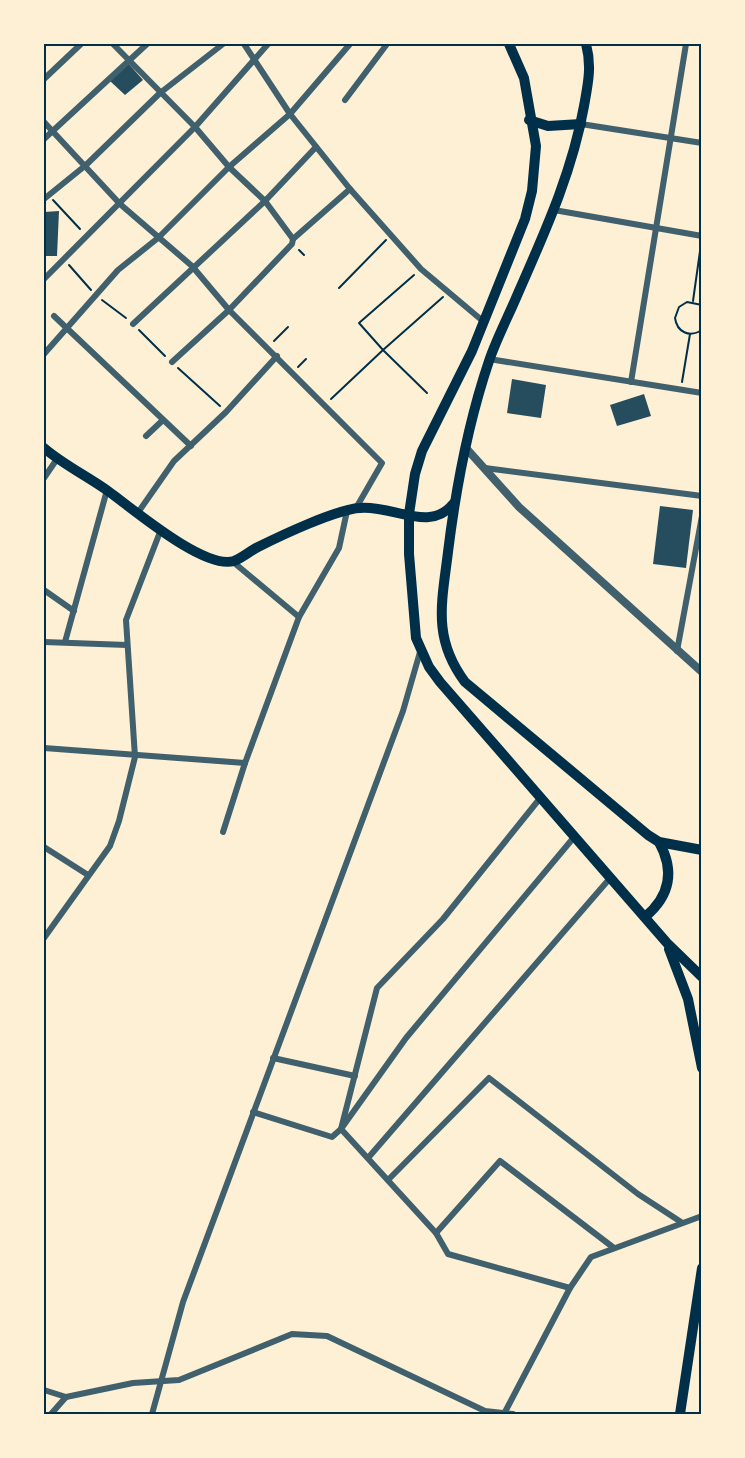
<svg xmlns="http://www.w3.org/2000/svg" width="745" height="1458" font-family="'DM Sans',sans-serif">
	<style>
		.building { fill: #264d5e }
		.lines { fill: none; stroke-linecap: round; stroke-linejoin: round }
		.path { stroke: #003049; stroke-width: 2 }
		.minor { stroke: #3f606c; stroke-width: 6 }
		.tertiary { stroke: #3f606c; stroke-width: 8 }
		.primary { stroke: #003049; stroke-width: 10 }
		.neatline { fill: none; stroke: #003049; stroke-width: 2 }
	</style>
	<rect width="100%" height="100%" fill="#fdf0d5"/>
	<g class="building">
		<path d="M 128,63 L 143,80 L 125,95 L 110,81 Z"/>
		<path d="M 59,211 L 57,256 L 44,256 L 44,212 Z"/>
		<path d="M 512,379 L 546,385 L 541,418 L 507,413 Z"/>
		<path d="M 644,394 L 651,416 L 617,426 L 610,405 Z"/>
		<path d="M 660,506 L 693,510 L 686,568 L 653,564 Z"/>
	</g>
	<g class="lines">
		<g class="path">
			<path d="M 53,200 L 80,229"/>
			<path d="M 299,250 L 304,255"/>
			<path d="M 69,265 L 91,290"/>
			<path d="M 339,288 L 386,240"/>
			<path d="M 102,300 L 126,318"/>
			<path d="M 693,301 L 701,244"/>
			<path d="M 702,305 L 687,302 L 679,307 L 675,318 C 677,332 689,338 702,330"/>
			<path d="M 139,330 L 165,356"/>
			<path d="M 274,341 L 288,327"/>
			<path d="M 298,367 L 306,359"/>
			<path d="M 178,368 L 220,406"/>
			<path d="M 682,382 L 690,334"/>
			<path d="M 427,393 L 383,350 L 443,297"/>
			<path d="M 331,399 L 383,350 L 359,323 L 414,275"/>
		</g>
		<g class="minor">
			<path d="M 113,44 L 195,127 L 229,167 L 265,201 L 293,239"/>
			<path d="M 244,44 L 290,114 L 350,189 L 421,269 L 484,322"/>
			<path d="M 44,79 L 81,44"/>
			<path d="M 345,100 L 387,44"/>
			<path d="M 44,122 L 120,204 L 192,266 L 229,310 L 382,463 L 356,508"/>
			<path d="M 581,124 L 702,143"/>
			<path d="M 44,139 L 147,44"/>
			<path d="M 44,199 L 86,165 L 160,93 L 223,44"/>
			<path d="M 554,210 L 702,236"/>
			<path d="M 44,279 L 195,127 L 268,44"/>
			<path d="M 54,316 L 191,446"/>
			<path d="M 133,324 L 265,201 L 316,147"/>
			<path d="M 44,354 L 118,270 L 158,238 L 229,167 L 290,114 L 350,44"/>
			<path d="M 489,359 L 702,393"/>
			<path d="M 172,362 L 229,310 L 292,244 L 293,239 L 350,189"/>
			<path d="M 631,382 L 686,44"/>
			<path d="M 146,436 L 163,420"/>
			<path d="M 485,468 L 702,496"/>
			<path d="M 44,478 L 57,459"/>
			<path d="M 137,514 L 174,461 L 226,412 L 277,356"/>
			<path d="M 232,561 L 299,617 L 339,548 L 347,511"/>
			<path d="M 44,590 L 74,611"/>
			<path d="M 44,642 L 127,645"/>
			<path d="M 65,642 L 107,490"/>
			<path d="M 677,651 L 702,516"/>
			<path d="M 44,748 L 245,763"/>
			<path d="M 223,832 L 245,763 L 299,617"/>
			<path d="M 44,847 L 88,875"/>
			<path d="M 44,938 L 110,846 L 119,821 L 135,757 L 126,620 L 160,532"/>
			<path d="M 273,1058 L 355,1076"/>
			<path d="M 253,1112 L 332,1137 L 341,1129 L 377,988 L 443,919 L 541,797"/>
			<path d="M 368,1158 L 611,877"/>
			<path d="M 388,1180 L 489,1078 L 638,1194 L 681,1222"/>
			<path d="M 436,1233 L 500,1161 L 614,1248"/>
			<path d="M 570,1288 L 448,1254 L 436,1233 L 341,1129 L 406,1038 L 575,836"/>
			<path d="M 44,1390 L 66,1397"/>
			<path d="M 505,1412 L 570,1288 L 591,1257 L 702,1216"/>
			<path d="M 51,1414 L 66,1397 L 133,1383 L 179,1380 L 292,1334 L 327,1336 L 485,1411 L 513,1414"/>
			<path d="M 152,1414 L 183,1302 L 403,711 L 420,652"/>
		</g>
		<path class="tertiary" d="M 465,447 L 519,507 L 702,672"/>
		<g class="primary">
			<path d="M 509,44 L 524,78 L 536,146 L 532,191 L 525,219 L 472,351 L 422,451 L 415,474 L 409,514 L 409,554 L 416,638 L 429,667 L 440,682 L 667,943 L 702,977"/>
			<path d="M 586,44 C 592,66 588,84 584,106 C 572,174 543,236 516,298 C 507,319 496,340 489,361 C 468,423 456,487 448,552 C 442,602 432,638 465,682 L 648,835 L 659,842 L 702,850"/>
			<path d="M 529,120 L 548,126 L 581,124"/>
			<path d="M 44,448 C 64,465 87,476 108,491 C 132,508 204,570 234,561 C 242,558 250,551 258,547 C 280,536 337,509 360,508 C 393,505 430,533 453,504"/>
			<path d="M 645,917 C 670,896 675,871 659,842"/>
			<path d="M 669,949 L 688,999 L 702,1068"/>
			<path d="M 680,1414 L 702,1268"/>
		</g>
	</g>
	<rect width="745" height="1458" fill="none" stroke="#fdf0d5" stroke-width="90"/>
	<rect x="45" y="45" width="655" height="1368" class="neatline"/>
</svg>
